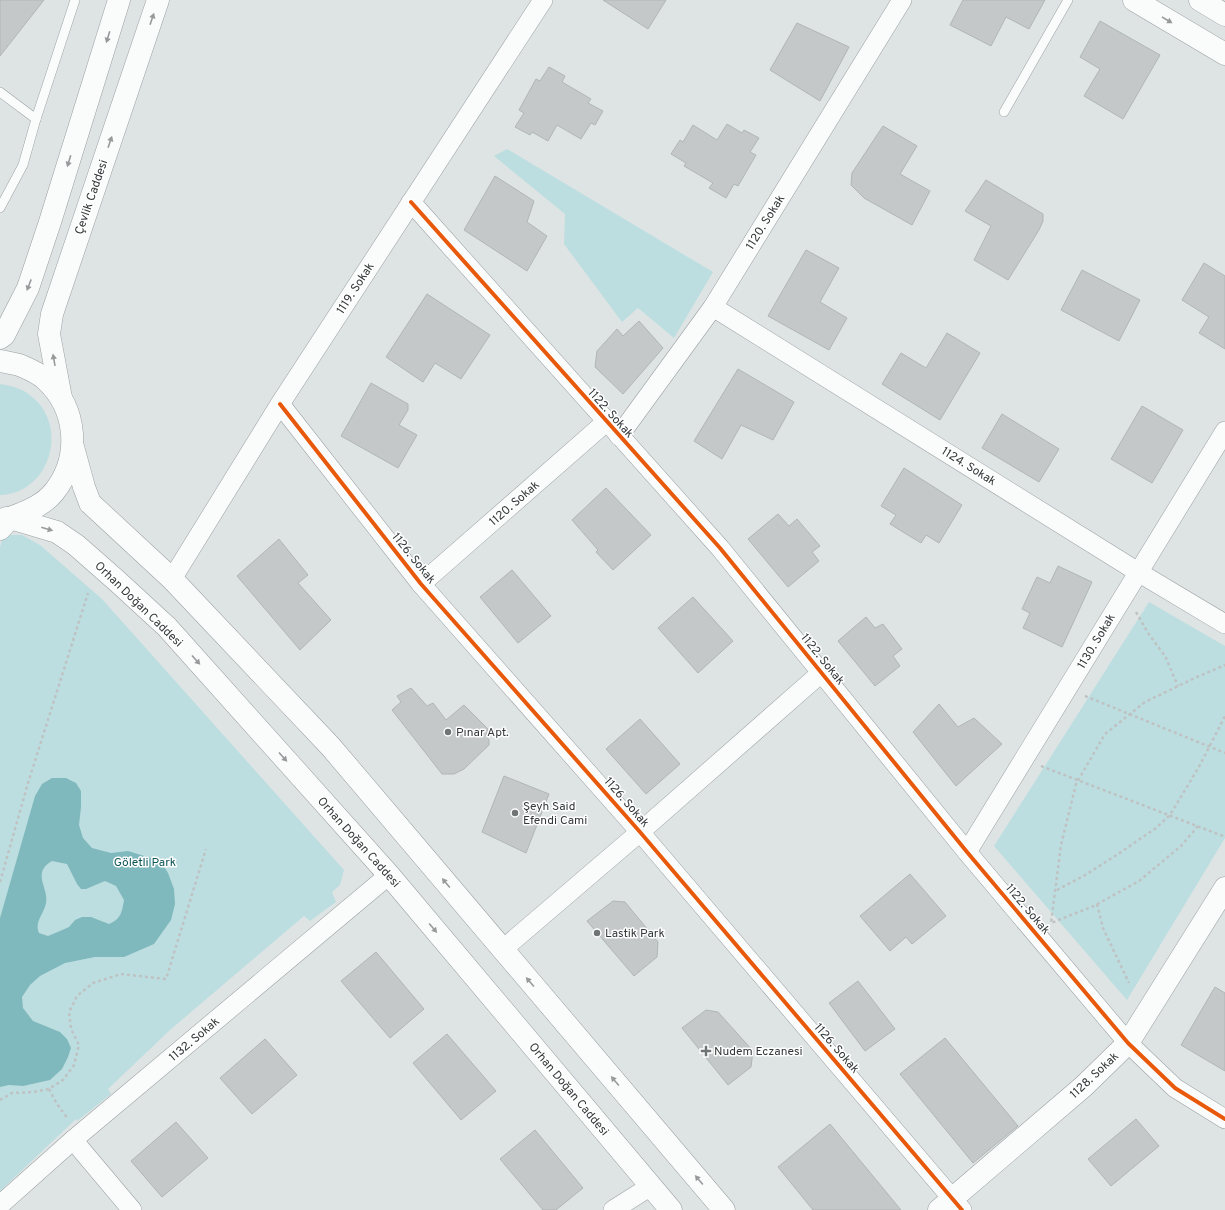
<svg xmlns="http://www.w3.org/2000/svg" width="1225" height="1210" font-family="Overpass,sans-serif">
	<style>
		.green { fill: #bcdee0 }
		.water { fill: #80b9bd; fill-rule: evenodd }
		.building { fill: #c4c8c8; stroke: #b0b5b5 }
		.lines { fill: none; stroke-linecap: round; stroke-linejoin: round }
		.lane-casing { stroke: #9ba0a1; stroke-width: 10 }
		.street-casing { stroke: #9ba0a1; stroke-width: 20 }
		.secondary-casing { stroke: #9ba0a1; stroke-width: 23 }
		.path { stroke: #bfc2c2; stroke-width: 2.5; stroke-dasharray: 3 3; stroke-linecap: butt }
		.lane { stroke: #fafbfb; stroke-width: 9 }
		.street { stroke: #fafbfb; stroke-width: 19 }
		.secondary { stroke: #fafbfb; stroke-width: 22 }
		.cycleway-casing { stroke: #fff; stroke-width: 6 }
		.cycleway { stroke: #e8590c; stroke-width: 4 }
		.oneway { fill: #969a9a }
		.poi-dot { fill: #6f7575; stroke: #fff; stroke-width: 1.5 }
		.labels { text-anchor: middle; stroke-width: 3; stroke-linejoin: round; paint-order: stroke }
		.street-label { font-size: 12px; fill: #333939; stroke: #fff }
		.poi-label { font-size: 12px; fill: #333939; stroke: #fff; text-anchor: start }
		.park-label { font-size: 12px; fill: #0e5559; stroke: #fff }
	</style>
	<rect width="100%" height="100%" fill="#dee4e4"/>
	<g class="green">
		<path d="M 507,149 L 713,272 L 674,338 L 638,308 L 622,322 L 564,244 L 565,214 L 494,156 Z"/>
		<path d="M 0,384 C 11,386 22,388 31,396 C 70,426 50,494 0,495 Z"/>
		<path d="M 11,535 L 22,535 L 40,545 L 102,599 L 344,870 L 340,885 L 332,892 L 336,902 L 310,921 L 304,916 L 170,1030 L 108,1089 L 111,1094 L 77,1121 L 76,1119 L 0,1191 L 0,547 L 2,540 Z"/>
		<path d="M 1149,602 L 1225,646 L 1225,838 L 1127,1000 L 994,846 Z"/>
	</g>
	<path class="water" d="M 52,778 L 66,778 L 76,783 L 81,791 L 81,807 L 79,825 L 83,838 L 92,848 L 111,853 L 128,851 L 151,858 L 163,865 L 168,873 L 174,889 L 175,904 L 171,920 L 154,944 L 124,957 L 95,957 L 65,963 L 40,976 L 30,985 L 22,997 L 23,1008 L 33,1021 L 60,1032 L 67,1039 L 71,1048 L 68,1057 L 62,1069 L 50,1080 L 23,1086 L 9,1085 L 0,1087 L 0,918 L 35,796 L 42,784 ZM 52,861 L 67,864 L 77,884 L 81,889 L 86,889 L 105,881 L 116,886 L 124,900 C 122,912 121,919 109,924 L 91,917 L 82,917 L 75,920 L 69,927 L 60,931 L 48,936 L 39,933 C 34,922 44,914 46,903 C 49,888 31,873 52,861 Z"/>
	<g class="building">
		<path d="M 0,0 L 44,0 L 0,56 Z"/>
		<path d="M 603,0 L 666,0 L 648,29 Z"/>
		<path d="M 963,0 L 1045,0 L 1029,29 L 1006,17 L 991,46 L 950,25 Z"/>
		<path d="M 1100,21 L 1160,55 L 1123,119 L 1084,96 L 1100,69 L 1080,57 Z"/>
		<path d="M 797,23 L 849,47 L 820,101 L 770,70 Z"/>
		<path d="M 549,67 L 565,76 L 562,82 L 591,99 L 588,103 L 603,111 L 595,125 L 591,123 L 581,139 L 557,125 L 548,141 L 532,132 L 530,135 L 515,127 L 524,113 L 519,110 L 536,79 L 540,81 Z"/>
		<path d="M 727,124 L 742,133 L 744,130 L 759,138 L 750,152 L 756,155 L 738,186 L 734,184 L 726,198 L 709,188 L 713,183 L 684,166 L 686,163 L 671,154 L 680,140 L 683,142 L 693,125 L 717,140 Z"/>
		<path d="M 883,126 L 917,146 L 900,174 L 930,191 L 912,225 L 864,198 L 851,185 L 852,173 Z"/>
		<path d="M 495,176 L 534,201 L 527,222 L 547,236 L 527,271 L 464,230 Z"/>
		<path d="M 986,180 L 1043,214 L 1043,221 L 1039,230 L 1008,280 L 974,260 L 991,226 L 965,211 Z"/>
		<path d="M 806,250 L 839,268 L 820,302 L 847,318 L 829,350 L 768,316 Z"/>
		<path d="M 1204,263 L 1225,276 L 1225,349 L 1199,333 L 1209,317 L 1182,300 Z"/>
		<path d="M 1082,270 L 1140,300 L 1119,341 L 1061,310 Z"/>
		<path d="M 427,294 L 490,335 L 461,379 L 435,363 L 423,382 L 386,357 Z"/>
		<path d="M 639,321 L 663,348 L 623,394 L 595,367 L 597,351 L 617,329 L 623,336 Z"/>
		<path d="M 947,333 L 980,353 L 940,420 L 882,384 L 901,353 L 926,368 Z"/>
		<path d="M 738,369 L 794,402 L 773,440 L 741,425 L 722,459 L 694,441 Z"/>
		<path d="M 371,383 L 408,404 L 408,410 L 399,425 L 417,435 L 398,468 L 341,436 Z"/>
		<path d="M 1142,406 L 1183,430 L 1152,483 L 1111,459 Z"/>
		<path d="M 1002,414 L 1059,449 L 1039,482 L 982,448 Z"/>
		<path d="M 904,468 L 962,505 L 939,543 L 926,535 L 921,543 L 890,524 L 896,515 L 881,506 Z"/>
		<path d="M 606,488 L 651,535 L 613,570 L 596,552 L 598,550 L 572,520 Z"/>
		<path d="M 778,514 L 789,526 L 797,519 L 820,546 L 812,552 L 819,561 L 788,587 L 748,539 Z"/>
		<path d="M 279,539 L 308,575 L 298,583 L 331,620 L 300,650 L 237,576 Z"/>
		<path d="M 1058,566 L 1092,582 L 1062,647 L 1023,628 L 1030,613 L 1022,609 L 1037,577 L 1050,583 Z"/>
		<path d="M 512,570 L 551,616 L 518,643 L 480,597 Z"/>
		<path d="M 693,597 L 733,641 L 698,673 L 658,628 Z"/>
		<path d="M 866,617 L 875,628 L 883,624 L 902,649 L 893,656 L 900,666 L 875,686 L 838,641 Z"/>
		<path d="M 411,688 L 427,706 L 433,703 L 446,720 L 464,705 L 488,729 L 486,735 L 489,740 L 489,745 L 464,769 L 454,774 L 442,774 L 392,710 L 401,702 L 397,696 Z"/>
		<path d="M 939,704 L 958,727 L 974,718 L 1002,744 L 956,786 L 913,732 Z"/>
		<path d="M 640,719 L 680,764 L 646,794 L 606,749 Z"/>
		<path d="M 504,776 L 549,794 L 526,853 L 482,832 Z"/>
		<path d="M 910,874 L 946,916 L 912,944 L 906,937 L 890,951 L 860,916 Z"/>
		<path d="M 613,901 L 625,902 L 658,942 L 657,957 L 634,976 L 587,921 Z"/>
		<path d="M 376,952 L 424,1009 L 390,1038 L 341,981 Z"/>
		<path d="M 858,981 L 895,1029 L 865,1051 L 829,1003 Z"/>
		<path d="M 1215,987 L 1225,993 L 1225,1071 L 1181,1045 Z"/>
		<path d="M 706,1010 L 718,1012 L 753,1051 L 751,1067 L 728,1085 L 682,1028 Z"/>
		<path d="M 447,1034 L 496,1091 L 461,1120 L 413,1063 Z"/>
		<path d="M 945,1038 L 1018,1126 L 973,1163 L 900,1074 Z"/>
		<path d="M 265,1039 L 297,1075 L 252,1114 L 220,1078 Z"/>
		<path d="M 1136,1119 L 1159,1146 L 1111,1186 L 1088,1159 Z"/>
		<path d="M 176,1122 L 208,1158 L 162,1197 L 131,1161 Z"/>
		<path d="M 830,1124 L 901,1210 L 813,1210 L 778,1167 Z"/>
		<path d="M 535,1130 L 583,1188 L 556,1210 L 543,1210 L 500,1159 Z"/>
	</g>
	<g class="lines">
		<defs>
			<g id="lane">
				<path d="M 0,92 L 36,119"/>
				<path d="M 1004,112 L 1068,0"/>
				<path d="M 0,208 L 23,165 L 36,119 L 75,0"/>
			</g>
			<g id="street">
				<path d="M 411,202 L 720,548 L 967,852 L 1128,1043 L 1175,1088 L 1225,1119"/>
				<path d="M 713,307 L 1138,572 L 1225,624"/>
				<path d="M 280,404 L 421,584 L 640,832 L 962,1210"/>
				<path d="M 619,436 L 713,307 L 902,0"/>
				<path d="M 172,579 L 280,404 L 543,0"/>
				<path d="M 421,584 L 606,422"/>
				<path d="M 967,852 L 1225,431"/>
				<path d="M 502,950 L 640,832 L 821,673"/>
				<path d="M 73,1140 L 132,1210"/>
				<path d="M 0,1205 L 73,1140 L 389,875"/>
				<path d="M 613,1210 L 651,1186"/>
			</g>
			<g id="secondary">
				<path d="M 1134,0 L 1225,54"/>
				<path d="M 1200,0 L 1225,15"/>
				<path d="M 0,338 L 4,335 L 28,288 L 50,222 L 119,0"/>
				<path d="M 0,361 C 8,363 17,363 24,367 C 31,370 39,374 45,379 C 78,409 81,458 54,492 C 43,506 25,512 10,518 L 6,518"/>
				<path d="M 61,398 L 49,334 L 52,314 L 158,0"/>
				<path d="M 73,447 L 84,487 L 90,503 L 172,579 L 331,747 L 724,1210"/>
				<path d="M 0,529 L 10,518 L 57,532 L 76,545 L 117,581 L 167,627 L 389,875 L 671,1210"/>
				<path d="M 939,1210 L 1084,1086 L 1128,1043 L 1225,888"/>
			</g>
		</defs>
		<use href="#lane" class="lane-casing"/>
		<use href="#street" class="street-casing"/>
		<use href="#secondary" class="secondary-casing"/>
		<g class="path">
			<path d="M 1136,612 L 1148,633 L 1165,656 L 1178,686"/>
			<path d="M 1085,696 L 1225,753"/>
			<path d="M 1041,766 L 1223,836"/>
			<path d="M 1198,826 L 1181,846 L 1139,881 L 1094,906 L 1051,923 L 1061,845 L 1076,784 L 1105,734 L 1145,702 L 1197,677 L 1225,665"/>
			<path d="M 0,882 L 28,783 L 88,593"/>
			<path d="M 1057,890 L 1087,874 L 1118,854 L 1156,828 L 1170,815 L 1200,765 L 1225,716"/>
			<path d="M 1097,904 L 1103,928 L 1129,983"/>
			<path d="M 49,1089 L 57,1104 L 68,1119"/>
			<path d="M 0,1100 L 12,1093 L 33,1092 L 49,1089 L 63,1080 L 74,1065 L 79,1045 L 71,1029 L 69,1012 L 77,996 L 93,983 L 121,974 L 166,979 L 206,849"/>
		</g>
		<use href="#lane" class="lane"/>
		<use href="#street" class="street"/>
		<use href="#secondary" class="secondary"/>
		<defs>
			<g id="cycleway">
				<path d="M 411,202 L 720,548 L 967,852 L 1128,1043 L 1175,1088 L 1225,1119"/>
				<path d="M 280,404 L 421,584 L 640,832 L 962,1210"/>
			</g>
		</defs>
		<use href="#cycleway" class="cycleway-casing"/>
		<use href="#cycleway" class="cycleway"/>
	</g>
	<defs><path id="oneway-solid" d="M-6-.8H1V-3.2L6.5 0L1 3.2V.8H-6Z"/></defs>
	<g class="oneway">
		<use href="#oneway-solid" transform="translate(152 19) rotate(-71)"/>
		<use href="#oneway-solid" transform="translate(1167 20) rotate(31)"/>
		<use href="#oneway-solid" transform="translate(108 37) rotate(107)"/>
		<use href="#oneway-solid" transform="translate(110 142) rotate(-71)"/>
		<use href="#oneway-solid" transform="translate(69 161) rotate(107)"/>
		<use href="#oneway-solid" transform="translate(29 285) rotate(111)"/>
		<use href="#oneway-solid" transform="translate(54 360) rotate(-100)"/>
		<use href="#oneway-solid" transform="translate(47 529) rotate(16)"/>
		<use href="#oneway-solid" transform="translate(196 660) rotate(48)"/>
		<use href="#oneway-solid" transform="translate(283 757) rotate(48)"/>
		<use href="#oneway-solid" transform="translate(446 883) rotate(-130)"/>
		<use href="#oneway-solid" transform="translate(433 928) rotate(50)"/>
		<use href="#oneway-solid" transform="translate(530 982) rotate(-131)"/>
		<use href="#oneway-solid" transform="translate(615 1081) rotate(-130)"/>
		<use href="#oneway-solid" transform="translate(699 1180) rotate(-130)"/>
	</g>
	<g class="poi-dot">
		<circle cx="448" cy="732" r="4"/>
		<circle cx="515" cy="813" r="4"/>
		<circle cx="597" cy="933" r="4"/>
		<path d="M704 1045h4v4h4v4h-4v4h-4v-4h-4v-4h4z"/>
	</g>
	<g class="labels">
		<g class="street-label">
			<text transform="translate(91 197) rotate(-71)" y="4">Çevlik Caddesi</text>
			<text transform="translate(765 222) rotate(-58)" y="4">1120. Sokak</text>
			<text transform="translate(355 288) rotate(-57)" y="4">1119. Sokak</text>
			<text transform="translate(611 413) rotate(48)" y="4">1122. Sokak</text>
			<text transform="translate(969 466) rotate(32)" y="4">1124. Sokak</text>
			<text transform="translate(514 503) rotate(-41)" y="4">1120. Sokak</text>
			<text transform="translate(414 558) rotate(51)" y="4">1126. Sokak</text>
			<text transform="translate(139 604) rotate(44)" y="4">Orhan Doğan Caddesi</text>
			<text transform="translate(1096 641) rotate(-59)" y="4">1130. Sokak</text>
			<text transform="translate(823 659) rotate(51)" y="4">1122. Sokak</text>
			<text transform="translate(627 802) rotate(49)" y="4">1126. Sokak</text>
			<text transform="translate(359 842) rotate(48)" y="4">Orhan Doğan Caddesi</text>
			<text transform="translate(1028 909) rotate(50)" y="4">1122. Sokak</text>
			<text transform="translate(194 1039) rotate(-40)" y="4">1132. Sokak</text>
			<text transform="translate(837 1048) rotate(49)" y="4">1126. Sokak</text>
			<text transform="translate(1094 1075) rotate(-43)" y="4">1128. Sokak</text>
			<text transform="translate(569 1089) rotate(50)" y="4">Orhan Doğan Caddesi</text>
		</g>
		<g class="poi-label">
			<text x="456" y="736">Pınar Apt.</text>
			<text x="523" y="810">Şeyh Said<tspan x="523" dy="14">Efendi Cami</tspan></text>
			<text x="605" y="937">Lastik Park</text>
			<text x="714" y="1055">Nudem Eczanesi</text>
		</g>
		<g class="park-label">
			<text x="145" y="866">Göletli Park</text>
		</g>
	</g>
</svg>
